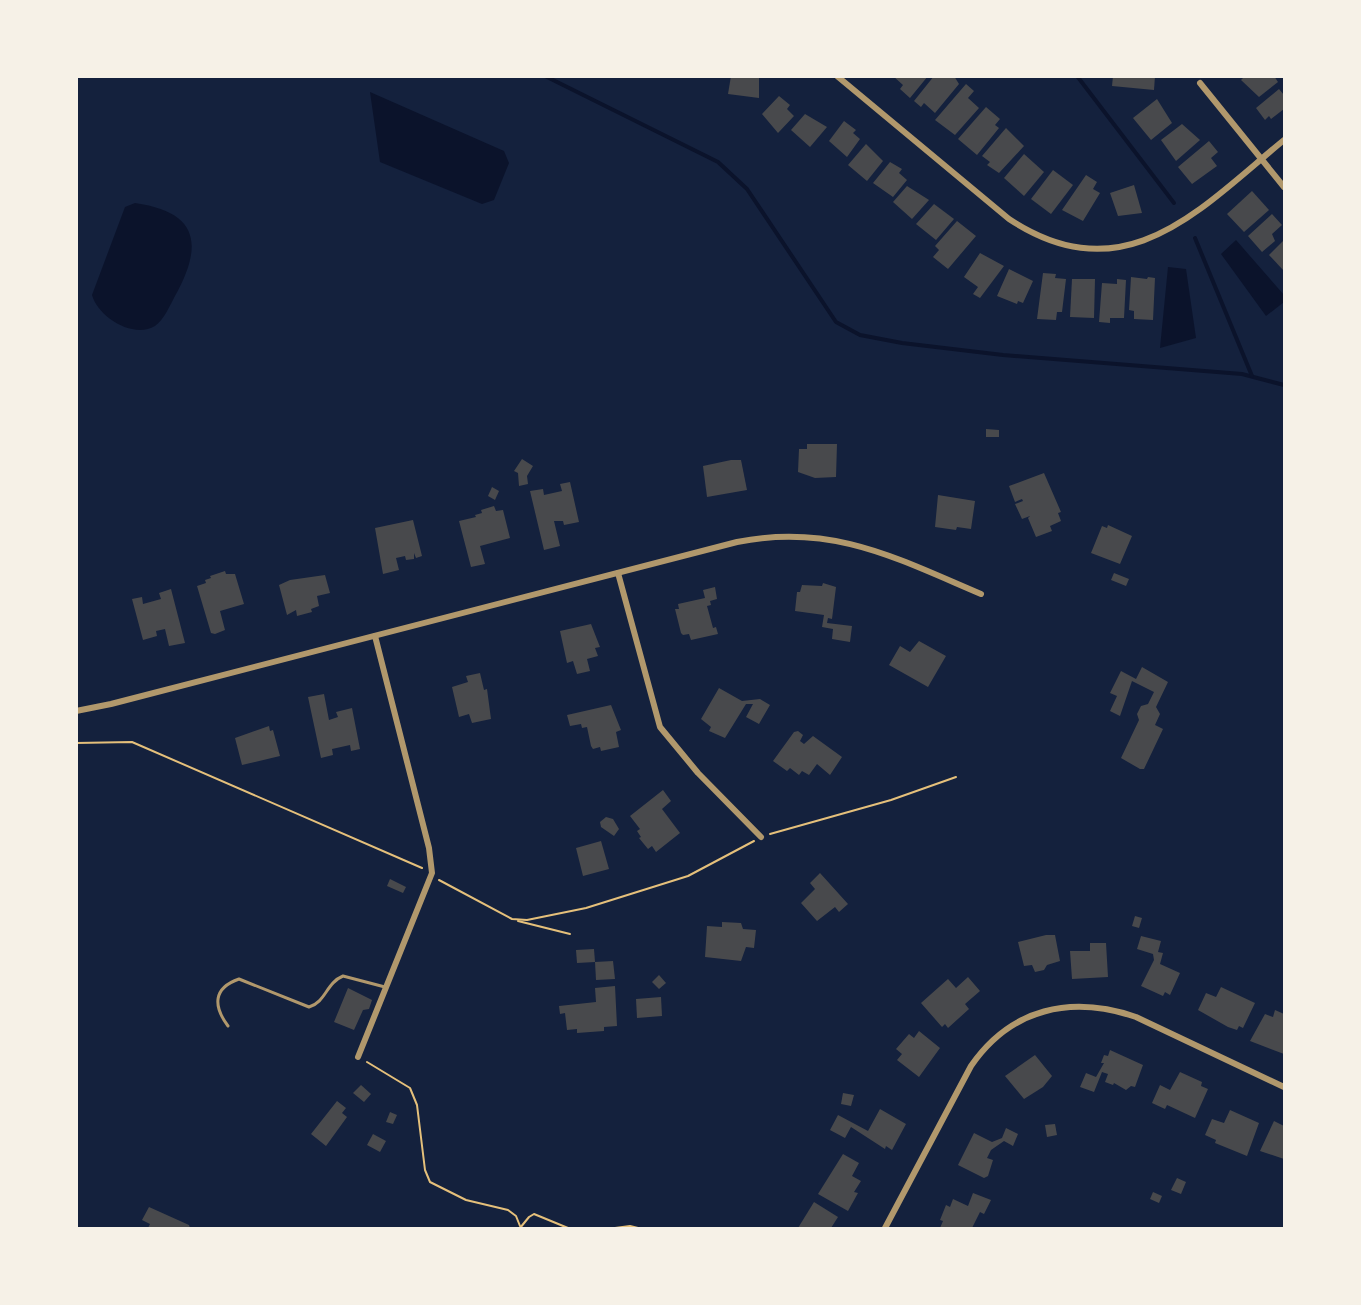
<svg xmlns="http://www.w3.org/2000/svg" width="1361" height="1305" font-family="'Alegreya Sans',sans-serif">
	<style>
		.water { fill: #0b132b }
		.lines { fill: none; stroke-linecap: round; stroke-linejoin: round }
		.stream { stroke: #0b132b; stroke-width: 4 }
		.building { fill: #48494c }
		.path { stroke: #e5c07b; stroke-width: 2 }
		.service { stroke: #b1986c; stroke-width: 3 }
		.minor { stroke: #b1986c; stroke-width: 6 }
	</style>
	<rect width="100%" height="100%" fill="#14213d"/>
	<g class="water">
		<path d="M 370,92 L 504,151 L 509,163 L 494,200 L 482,204 L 380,162 Z"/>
		<path d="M 135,203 C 198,212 204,244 175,296 C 170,305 164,320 155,326 C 133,339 98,317 92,295 L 125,207 Z"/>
		<path d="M 1236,240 L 1284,295 L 1284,302 L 1266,316 L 1221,254 Z"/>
		<path d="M 1168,267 L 1186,269 L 1196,338 L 1160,348 Z"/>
	</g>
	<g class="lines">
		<g class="stream">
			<path d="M 545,76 L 718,162 L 747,189 L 836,322 L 860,335 L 902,343 L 1003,355 L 1242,374 L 1284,385"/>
			<path d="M 1077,76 L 1174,203"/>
			<path d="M 1195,238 L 1252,376"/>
		</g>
	</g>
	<g class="building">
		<path d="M 731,76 L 759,76 L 759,98 L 728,94 Z"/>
		<path d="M 893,76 L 928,76 L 910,98 L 900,89 L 903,85 Z"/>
		<path d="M 934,76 L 954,76 L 959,84 L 935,113 L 924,103 L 921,107 L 914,101 Z"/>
		<path d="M 1113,76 L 1155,76 L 1154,90 L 1112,86 Z"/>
		<path d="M 1245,76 L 1274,76 L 1278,82 L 1259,97 L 1241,80 Z"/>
		<path d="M 966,84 L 974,91 L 968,98 L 979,108 L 955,135 L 935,120 Z"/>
		<path d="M 1279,89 L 1284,95 L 1284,109 L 1271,119 L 1269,116 L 1265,120 L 1256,108 Z"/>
		<path d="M 779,96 L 790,105 L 787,109 L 794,116 L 778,133 L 762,114 Z"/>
		<path d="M 1157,99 L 1172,123 L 1151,140 L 1133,118 Z"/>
		<path d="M 986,107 L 1000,119 L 995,125 L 999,128 L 977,155 L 958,139 Z"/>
		<path d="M 805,114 L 827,127 L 810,147 L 791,130 Z"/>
		<path d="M 844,121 L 856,130 L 853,133 L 860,139 L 847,157 L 829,141 Z"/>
		<path d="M 1182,124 L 1200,140 L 1176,161 L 1161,140 Z"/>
		<path d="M 1006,128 L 1024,146 L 999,173 L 987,165 L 990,162 L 982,156 Z"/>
		<path d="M 1209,141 L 1218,152 L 1211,158 L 1217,166 L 1192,184 L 1178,167 Z"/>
		<path d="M 866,144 L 883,161 L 867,181 L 848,165 Z"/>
		<path d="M 1024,154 L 1044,172 L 1024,196 L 1004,178 Z"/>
		<path d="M 890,162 L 902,169 L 899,173 L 907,180 L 893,197 L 873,183 Z"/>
		<path d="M 1053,170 L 1073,185 L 1051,214 L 1031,199 Z"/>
		<path d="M 1086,175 L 1097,182 L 1093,189 L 1100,193 L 1083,221 L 1062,210 Z"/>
		<path d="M 1134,185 L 1142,213 L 1118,216 L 1110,193 Z"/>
		<path d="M 907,186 L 929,200 L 912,219 L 893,202 Z"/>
		<path d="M 1252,191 L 1269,210 L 1244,232 L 1227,214 Z"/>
		<path d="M 934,204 L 954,219 L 936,240 L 916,224 Z"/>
		<path d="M 1272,214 L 1282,225 L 1272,234 L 1275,241 L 1262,252 L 1248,236 Z"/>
		<path d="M 957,221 L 976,236 L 948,269 L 933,257 L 939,250 L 935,246 Z"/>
		<path d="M 1284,240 L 1284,271 L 1269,255 Z"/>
		<path d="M 980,253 L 1004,266 L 980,298 L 973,294 L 978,287 L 964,277 Z"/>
		<path d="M 1009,269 L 1033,281 L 1023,303 L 1018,301 L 1017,304 L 997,296 Z"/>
		<path d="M 1043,273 L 1056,274 L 1055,278 L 1066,279 L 1062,312 L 1057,312 L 1056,320 L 1037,319 Z"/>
		<path d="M 1131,277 L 1147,279 L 1148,277 L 1155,278 L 1153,320 L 1134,319 L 1134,311 L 1129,310 Z"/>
		<path d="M 1072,279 L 1095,279 L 1094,318 L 1070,317 Z"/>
		<path d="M 1117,279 L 1126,280 L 1124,318 L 1110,318 L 1110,323 L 1099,322 L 1102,283 L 1117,284 Z"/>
		<path d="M 986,429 L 999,430 L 999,437 L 986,437 Z"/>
		<path d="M 807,444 L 837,444 L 836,477 L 815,478 L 798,472 L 799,449 L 807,449 Z"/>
		<path d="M 522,459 L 533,466 L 527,476 L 528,484 L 519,486 L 518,473 L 514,471 Z"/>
		<path d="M 731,460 L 741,460 L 747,490 L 707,497 L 703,466 Z"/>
		<path d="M 1044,473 L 1061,512 L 1058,513 L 1061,521 L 1050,526 L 1052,531 L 1036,537 L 1028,518 L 1030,516 L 1022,519 L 1015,504 L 1023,501 L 1022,499 L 1015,502 L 1009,486 Z"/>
		<path d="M 570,482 L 579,522 L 564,525 L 563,521 L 554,521 L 560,546 L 544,550 L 530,491 L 543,489 L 544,495 L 562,491 L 560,484 Z"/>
		<path d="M 492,487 L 499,491 L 495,500 L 488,496 Z"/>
		<path d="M 938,495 L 975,501 L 971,529 L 957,527 L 956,530 L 935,527 Z"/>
		<path d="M 494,506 L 496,511 L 503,510 L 510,538 L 480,546 L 485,564 L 471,567 L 459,521 L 476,517 L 475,515 L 482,513 L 481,510 Z"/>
		<path d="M 413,520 L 422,556 L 416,558 L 414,553 L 414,559 L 406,560 L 405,556 L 396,558 L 399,570 L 383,574 L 375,528 Z"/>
		<path d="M 1108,525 L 1132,536 L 1120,564 L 1091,553 L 1102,526 L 1107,528 Z"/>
		<path d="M 225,571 L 226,574 L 235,574 L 244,604 L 220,611 L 225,630 L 215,634 L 211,633 L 197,586 L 206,583 L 205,580 L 211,578 L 210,576 Z"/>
		<path d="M 1114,573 L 1129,579 L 1126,586 L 1111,580 Z"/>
		<path d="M 325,575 L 330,593 L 317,596 L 319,606 L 311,609 L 312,612 L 297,616 L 296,610 L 287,615 L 279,585 L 290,580 Z"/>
		<path d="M 823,583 L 836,587 L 832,619 L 828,618 L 827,623 L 852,626 L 850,642 L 832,639 L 833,629 L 822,627 L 824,615 L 795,611 L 797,592 L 800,592 L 802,585 L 822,586 Z"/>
		<path d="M 715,587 L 717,599 L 710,601 L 711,605 L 707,606 L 713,628 L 716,627 L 718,634 L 691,640 L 689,634 L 683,635 L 681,633 L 675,609 L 679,609 L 678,604 L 705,598 L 703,590 Z"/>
		<path d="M 171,589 L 185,643 L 169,646 L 165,629 L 156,631 L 157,636 L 143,640 L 132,599 L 142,597 L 143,604 L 161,599 L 159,593 Z"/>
		<path d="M 591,624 L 600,647 L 595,648 L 598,656 L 587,659 L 590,671 L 577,674 L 573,661 L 567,663 L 560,631 Z"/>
		<path d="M 919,641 L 946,656 L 928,687 L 889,665 L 900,646 L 910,652 Z"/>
		<path d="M 1142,667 L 1168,682 L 1156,707 L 1160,714 L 1155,725 L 1163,729 L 1144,769 L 1140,769 L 1121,758 L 1139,720 L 1137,714 L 1141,706 L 1148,704 L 1154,692 L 1132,681 L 1120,716 L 1110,711 L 1117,696 L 1110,693 L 1121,671 L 1136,679 Z"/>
		<path d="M 480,673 L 484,690 L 487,689 L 491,719 L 472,723 L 469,714 L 459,717 L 452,687 L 468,682 L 466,676 Z"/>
		<path d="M 719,688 L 742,701 L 760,699 L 770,705 L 759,724 L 746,717 L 753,704 L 746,704 L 725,738 L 709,731 L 711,727 L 701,719 Z"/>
		<path d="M 324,694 L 329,720 L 338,717 L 336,712 L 352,708 L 360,749 L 351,751 L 350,745 L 332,749 L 333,755 L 321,758 L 308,697 Z"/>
		<path d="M 611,705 L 621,730 L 616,732 L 619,747 L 601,751 L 600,747 L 593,749 L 591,746 L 587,727 L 582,728 L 581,724 L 570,726 L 567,715 Z"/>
		<path d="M 269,726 L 270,731 L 273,730 L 280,756 L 242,765 L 235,738 Z"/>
		<path d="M 798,731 L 803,735 L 800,741 L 804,744 L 813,736 L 842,757 L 830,775 L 817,764 L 809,775 L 802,771 L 799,775 L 790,768 L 787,771 L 773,761 L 794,732 Z"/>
		<path d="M 663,790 L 671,801 L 662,809 L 680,833 L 656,852 L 652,846 L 648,849 L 639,838 L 641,837 L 637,831 L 640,829 L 630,816 Z"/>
		<path d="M 606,817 L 613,819 L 619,829 L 614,836 L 601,827 L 600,822 Z"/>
		<path d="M 601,841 L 609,869 L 583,876 L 576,848 Z"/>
		<path d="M 820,873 L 848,904 L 839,912 L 835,907 L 817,921 L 801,903 L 815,889 L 810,883 Z"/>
		<path d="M 390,879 L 406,887 L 403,893 L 387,886 Z"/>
		<path d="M 1135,916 L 1142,918 L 1139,928 L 1132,926 Z"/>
		<path d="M 722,922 L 741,923 L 743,929 L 756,930 L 754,948 L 746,947 L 741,961 L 705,957 L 707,926 L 722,927 Z"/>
		<path d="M 1046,935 L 1055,935 L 1060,961 L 1047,965 L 1044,970 L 1035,972 L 1032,965 L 1024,966 L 1018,942 Z"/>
		<path d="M 1141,936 L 1161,941 L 1158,952 L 1163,953 L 1160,964 L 1180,973 L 1170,995 L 1165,992 L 1163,996 L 1141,986 L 1154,960 L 1153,954 L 1137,949 Z"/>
		<path d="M 1090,943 L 1106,943 L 1108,977 L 1072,979 L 1070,951 L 1090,951 Z"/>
		<path d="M 594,949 L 595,962 L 577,963 L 576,950 Z"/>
		<path d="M 613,961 L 615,979 L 596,980 L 595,962 Z"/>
		<path d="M 659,975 L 666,983 L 659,989 L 652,982 Z"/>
		<path d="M 968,977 L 980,991 L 965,1004 L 969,1009 L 948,1028 L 945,1024 L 942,1027 L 921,1003 L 948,979 L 956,988 Z"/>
		<path d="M 615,986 L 617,1026 L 604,1027 L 604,1031 L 577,1033 L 577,1029 L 567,1030 L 565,1013 L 560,1014 L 559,1006 L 596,1002 L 595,988 Z"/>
		<path d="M 1221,987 L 1255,1003 L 1243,1028 L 1239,1026 L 1237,1030 L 1228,1027 L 1198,1010 L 1206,993 L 1216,997 Z"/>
		<path d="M 348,988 L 372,1000 L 369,1009 L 363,1010 L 354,1030 L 334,1022 Z"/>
		<path d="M 661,997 L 662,1016 L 637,1018 L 636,999 Z"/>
		<path d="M 1275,1010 L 1284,1014 L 1284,1054 L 1250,1041 L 1265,1014 L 1273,1017 Z"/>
		<path d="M 919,1031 L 940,1048 L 919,1077 L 897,1060 L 902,1054 L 896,1049 L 909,1034 L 914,1038 Z"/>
		<path d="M 1110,1050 L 1143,1065 L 1135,1087 L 1131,1086 L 1126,1090 L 1114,1083 L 1113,1085 L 1105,1082 L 1108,1074 L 1102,1072 L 1094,1092 L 1080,1087 L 1086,1073 L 1096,1077 L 1104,1063 L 1101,1063 L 1104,1055 L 1108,1056 Z"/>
		<path d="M 1035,1055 L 1052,1076 L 1043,1087 L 1024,1099 L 1005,1076 Z"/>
		<path d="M 1180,1072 L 1202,1082 L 1201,1086 L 1208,1089 L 1195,1118 L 1167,1105 L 1165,1109 L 1152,1103 L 1160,1085 L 1170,1090 Z"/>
		<path d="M 361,1085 L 371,1094 L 364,1102 L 353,1093 Z"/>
		<path d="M 843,1093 L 854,1095 L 851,1106 L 841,1104 Z"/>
		<path d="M 337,1101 L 346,1108 L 342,1113 L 347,1117 L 326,1146 L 311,1134 Z"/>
		<path d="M 880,1109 L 906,1124 L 892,1150 L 886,1146 L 885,1149 L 851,1127 L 845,1138 L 830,1130 L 838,1115 L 868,1131 Z"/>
		<path d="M 1230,1110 L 1259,1123 L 1247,1156 L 1215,1143 L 1216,1140 L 1205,1135 L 1212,1119 L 1224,1123 Z"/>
		<path d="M 390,1112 L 397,1115 L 393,1124 L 386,1122 Z"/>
		<path d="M 1274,1121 L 1284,1126 L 1284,1159 L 1260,1151 Z"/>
		<path d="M 1055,1124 L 1057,1135 L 1047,1137 L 1045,1125 Z"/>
		<path d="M 1006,1128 L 1018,1134 L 1013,1146 L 1004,1141 L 991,1150 L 987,1158 L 993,1160 L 988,1176 L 984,1178 L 958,1165 L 974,1133 L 992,1142 L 1002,1138 Z"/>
		<path d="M 373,1134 L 386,1141 L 380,1152 L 367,1145 Z"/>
		<path d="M 843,1154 L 859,1163 L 852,1176 L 861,1181 L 854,1192 L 858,1193 L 848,1211 L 818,1194 Z"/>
		<path d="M 1177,1178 L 1186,1182 L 1181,1194 L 1171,1190 Z"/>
		<path d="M 1153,1192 L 1162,1196 L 1159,1203 L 1150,1199 Z"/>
		<path d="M 973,1193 L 991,1200 L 984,1214 L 980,1212 L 972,1228 L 940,1228 L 943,1221 L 940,1220 L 946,1205 L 950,1207 L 953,1199 L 968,1206 Z"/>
		<path d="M 814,1202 L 838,1217 L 831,1228 L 798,1228 Z"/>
		<path d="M 149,1207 L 189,1225 L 190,1228 L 148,1228 L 150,1224 L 142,1220 Z"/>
	</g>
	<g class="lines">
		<g class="path">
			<path d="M 76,743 L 132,742 L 422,868"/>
			<path d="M 770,834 L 891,800 L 956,777"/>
			<path d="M 439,880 L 512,919 L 527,920 L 586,908 L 688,876 L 754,841"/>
			<path d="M 518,921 L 570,934"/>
			<path d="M 367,1062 L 410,1088 L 417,1105 L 425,1170 L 430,1182 L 466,1200 L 508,1210 L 516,1216 L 520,1226"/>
			<path d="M 520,1228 L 529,1217 L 534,1214 L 568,1228"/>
			<path d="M 615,1228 L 630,1226 L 638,1228"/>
		</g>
		<path class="service" d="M 228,1026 C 213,1006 213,988 239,979 L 309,1007 C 326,1002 326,983 343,976 L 385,987"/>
		<g class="minor">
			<path d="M 837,76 L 1009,219 C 1125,295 1199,210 1284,140"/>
			<path d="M 1200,83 L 1284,187"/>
			<path d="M 618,573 L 660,727 L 698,773 L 761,837"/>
			<path d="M 76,711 L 111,704 L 737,542 C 832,523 896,558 981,594"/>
			<path d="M 358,1057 L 432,873 L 429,848 L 375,636"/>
			<path d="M 885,1228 L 971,1066 C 1011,1008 1071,995 1136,1017 L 1284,1087"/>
		</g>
	</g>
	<rect width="1361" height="1305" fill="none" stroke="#f6f1e7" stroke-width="156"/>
</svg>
